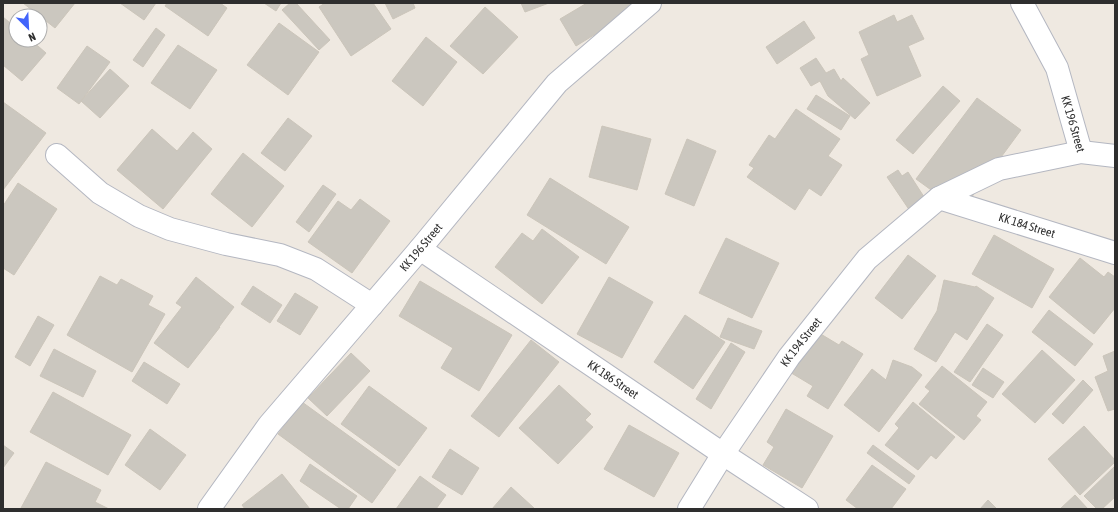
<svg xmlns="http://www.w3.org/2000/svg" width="1118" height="512" font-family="'Asap Condensed',sans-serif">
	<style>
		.building { fill: #cbc7bf; stroke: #cbc5ba }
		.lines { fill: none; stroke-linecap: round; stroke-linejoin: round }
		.street-casing { stroke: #b4b7c1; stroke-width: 24 }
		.street { stroke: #fff; stroke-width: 22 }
		.labels { text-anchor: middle; stroke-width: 4; stroke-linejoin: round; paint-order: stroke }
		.street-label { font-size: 12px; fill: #2e2e2e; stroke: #fff }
	</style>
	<rect width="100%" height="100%" fill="#efe9e1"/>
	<g class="building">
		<path d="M 23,3 L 75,3 L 55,28 Z"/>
		<path d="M 120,3 L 156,3 L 144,20 Z"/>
		<path d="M 167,3 L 220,3 L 227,8 L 208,36 L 165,6 Z"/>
		<path d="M 264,3 L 281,3 L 276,11 Z"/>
		<path d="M 290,3 L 296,3 L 330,40 L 319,50 L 282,10 Z"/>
		<path d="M 325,3 L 373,3 L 391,29 L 351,56 L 319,7 Z"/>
		<path d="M 385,3 L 413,3 L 415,8 L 393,19 Z"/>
		<path d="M 521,3 L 549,3 L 525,12 Z"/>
		<path d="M 587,3 L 646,3 L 576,46 L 560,19 Z"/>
		<path d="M 485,7 L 518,37 L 483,74 L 450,46 Z"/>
		<path d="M 894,15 L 897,22 L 912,15 L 924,39 L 908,46 L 921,76 L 877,96 L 861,59 L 869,55 L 859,32 Z"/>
		<path d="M 3,17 L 16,28 L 16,40 L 31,40 L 46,53 L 22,81 L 3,65 Z"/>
		<path d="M 804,21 L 815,38 L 777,64 L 766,47 Z"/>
		<path d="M 279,23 L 319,52 L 288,95 L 247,65 Z"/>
		<path d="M 156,28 L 165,35 L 143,67 L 133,60 Z"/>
		<path d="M 426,37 L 457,62 L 423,106 L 392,81 Z"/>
		<path d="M 178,45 L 217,70 L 190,109 L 151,83 Z"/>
		<path d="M 87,46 L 110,62 L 79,104 L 57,88 Z"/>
		<path d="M 816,58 L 826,73 L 834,69 L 841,81 L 843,78 L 870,103 L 855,119 L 828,96 L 820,81 L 811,86 L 800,68 Z"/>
		<path d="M 110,69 L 129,86 L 100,118 L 81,101 Z"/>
		<path d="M 943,86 L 960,101 L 913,154 L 896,140 Z"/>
		<path d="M 816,95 L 850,116 L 841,130 L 807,109 Z"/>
		<path d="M 977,98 L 1021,130 L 971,198 L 945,200 L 916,179 Z"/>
		<path d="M 3,102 L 46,133 L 3,190 Z"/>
		<path d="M 796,109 L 840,139 L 828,156 L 842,165 L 821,196 L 809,188 L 795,210 L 747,177 L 754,168 L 749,165 L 769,135 L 775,139 Z"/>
		<path d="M 288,118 L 312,136 L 285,171 L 261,153 Z"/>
		<path d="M 602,126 L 651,139 L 637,190 L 589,177 Z"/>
		<path d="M 152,129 L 177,151 L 193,132 L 212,149 L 163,209 L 117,170 Z"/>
		<path d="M 687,139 L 716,151 L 694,206 L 665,194 Z"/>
		<path d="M 243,153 L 284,186 L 252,227 L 211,194 Z"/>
		<path d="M 898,170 L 902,176 L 908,172 L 926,200 L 910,211 L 887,177 Z"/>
		<path d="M 550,178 L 629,227 L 606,264 L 527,215 Z"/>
		<path d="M 18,183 L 57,209 L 14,275 L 3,268 L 3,206 Z"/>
		<path d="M 323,185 L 336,194 L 309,232 L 296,222 Z"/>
		<path d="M 360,199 L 390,221 L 352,273 L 308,242 L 338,201 L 351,210 Z"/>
		<path d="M 542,229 L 579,257 L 542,304 L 495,267 L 522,233 L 533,241 Z"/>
		<path d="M 994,235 L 1054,269 L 1032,308 L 972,274 Z"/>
		<path d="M 726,238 L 779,263 L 752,318 L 699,293 Z"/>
		<path d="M 908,255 L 936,276 L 902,319 L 875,298 Z"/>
		<path d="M 1080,258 L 1104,277 L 1108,272 L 1115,277 L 1115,308 L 1094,334 L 1049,297 Z"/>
		<path d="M 100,276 L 117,285 L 121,279 L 153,296 L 148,305 L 165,314 L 132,372 L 67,335 Z"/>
		<path d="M 196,277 L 234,307 L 219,327 L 220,327 L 188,368 L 154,343 L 182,307 L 176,303 Z"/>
		<path d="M 609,277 L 653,302 L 622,358 L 577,334 Z"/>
		<path d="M 944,280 L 975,287 L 976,286 L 994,298 L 967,340 L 955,332 L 936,362 L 914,349 L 937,311 Z"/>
		<path d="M 420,281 L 512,335 L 479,391 L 441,368 L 453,348 L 399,316 Z"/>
		<path d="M 253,286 L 282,305 L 270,323 L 241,304 Z"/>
		<path d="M 295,293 L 318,307 L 300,335 L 277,321 Z"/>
		<path d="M 1049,310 L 1093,344 L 1075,366 L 1032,332 Z"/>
		<path d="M 685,315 L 725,342 L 693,389 L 654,362 Z"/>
		<path d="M 38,316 L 54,325 L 30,366 L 15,357 Z"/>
		<path d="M 728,318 L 762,331 L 754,349 L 720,337 Z"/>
		<path d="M 987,324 L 1003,335 L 970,382 L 954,372 Z"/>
		<path d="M 814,330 L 839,345 L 842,341 L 863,354 L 828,409 L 807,396 L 813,386 L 788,371 Z"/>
		<path d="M 531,340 L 559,362 L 499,437 L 471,416 Z"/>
		<path d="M 731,343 L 745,352 L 711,409 L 696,399 Z"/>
		<path d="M 54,349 L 96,371 L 83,397 L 40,376 Z"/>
		<path d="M 1042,350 L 1075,380 L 1035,423 L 1002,394 Z"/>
		<path d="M 1115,351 L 1115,409 L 1108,411 L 1095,377 L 1108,371 L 1103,356 Z"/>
		<path d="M 351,353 L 370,371 L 327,416 L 308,398 Z"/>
		<path d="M 893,360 L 912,367 L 922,375 L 879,432 L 844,405 L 872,369 L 886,380 Z"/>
		<path d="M 144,362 L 180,384 L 167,404 L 132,381 Z"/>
		<path d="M 942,366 L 987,402 L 976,416 L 981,420 L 964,440 L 919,404 L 930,391 L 925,387 Z"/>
		<path d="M 983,368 L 1004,382 L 993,398 L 972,385 Z"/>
		<path d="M 1083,380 L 1093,390 L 1063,424 L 1052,414 Z"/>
		<path d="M 559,385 L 591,414 L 585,420 L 593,427 L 558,464 L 519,428 Z"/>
		<path d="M 369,386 L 427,428 L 399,466 L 341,424 Z"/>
		<path d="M 53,392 L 131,435 L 108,475 L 30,432 Z"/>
		<path d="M 302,402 L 396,470 L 372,503 L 278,434 Z"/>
		<path d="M 913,402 L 955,437 L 936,459 L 931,455 L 918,470 L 885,445 L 899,428 L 895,424 Z"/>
		<path d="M 786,409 L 833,436 L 802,488 L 763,465 L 774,447 L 767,442 Z"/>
		<path d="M 629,425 L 679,453 L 654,497 L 604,469 Z"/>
		<path d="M 1084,426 L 1115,460 L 1115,462 L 1080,495 L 1048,459 Z"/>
		<path d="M 150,429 L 186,455 L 160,490 L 125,465 Z"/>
		<path d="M 3,445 L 14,453 L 3,468 Z"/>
		<path d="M 873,445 L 915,476 L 909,484 L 867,453 Z"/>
		<path d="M 450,449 L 479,468 L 462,495 L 432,477 Z"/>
		<path d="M 46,462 L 101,490 L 95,502 L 109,509 L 21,508 Z"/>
		<path d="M 310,464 L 357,496 L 348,509 L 341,509 L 300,481 Z"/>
		<path d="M 872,465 L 906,489 L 891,509 L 858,509 L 846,500 Z"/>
		<path d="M 1115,466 L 1115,497 L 1102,509 L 1097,509 L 1084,496 Z"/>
		<path d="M 282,474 L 310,509 L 245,509 L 242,505 Z"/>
		<path d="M 420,476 L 446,495 L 436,509 L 396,509 Z"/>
		<path d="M 511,487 L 534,508 L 533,509 L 492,509 Z"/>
		<path d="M 1075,495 L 1088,509 L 1060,509 Z"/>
		<path d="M 988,500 L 997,509 L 980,509 Z"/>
	</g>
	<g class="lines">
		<defs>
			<g id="street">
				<path id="s1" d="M 1022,3 L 1057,68 L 1081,152"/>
				<path d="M 57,155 L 100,193 L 139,216 L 170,229 L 226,244 L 280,255 L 316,269 L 372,305"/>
				<path id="s2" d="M 939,198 L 1115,253"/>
				<path id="s3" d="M 420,249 L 723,454 L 807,509"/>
				<path id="s4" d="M 209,509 L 269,425 L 420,249 L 557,83 L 650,3"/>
				<path id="s5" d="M 689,509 L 723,454 L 789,357 L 867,259 L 939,198 L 999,169 L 1081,152 L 1115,156"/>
			</g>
		</defs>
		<use href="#street" class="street-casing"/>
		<use href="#street" class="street"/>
	</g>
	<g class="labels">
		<g class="street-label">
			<text dy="4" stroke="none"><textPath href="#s1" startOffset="132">KK 196 Street</textPath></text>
			<text dy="4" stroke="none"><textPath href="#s2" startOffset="92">KK 184 Street</textPath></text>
			<text dy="4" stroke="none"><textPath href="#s4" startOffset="337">KK 196 Street</textPath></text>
			<text dy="4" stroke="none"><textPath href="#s5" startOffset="201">KK 194 Street</textPath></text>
			<text dy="4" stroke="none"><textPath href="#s3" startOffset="233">KK 186 Street</textPath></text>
		</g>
	</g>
	<rect width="1118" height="512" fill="none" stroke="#2e2e2e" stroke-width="8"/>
	<g transform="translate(28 28) rotate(156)"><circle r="19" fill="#ffffff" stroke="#ababab"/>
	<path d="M0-3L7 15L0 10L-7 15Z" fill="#4264fb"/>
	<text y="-6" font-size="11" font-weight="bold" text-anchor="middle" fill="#2e2e2e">N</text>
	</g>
</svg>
